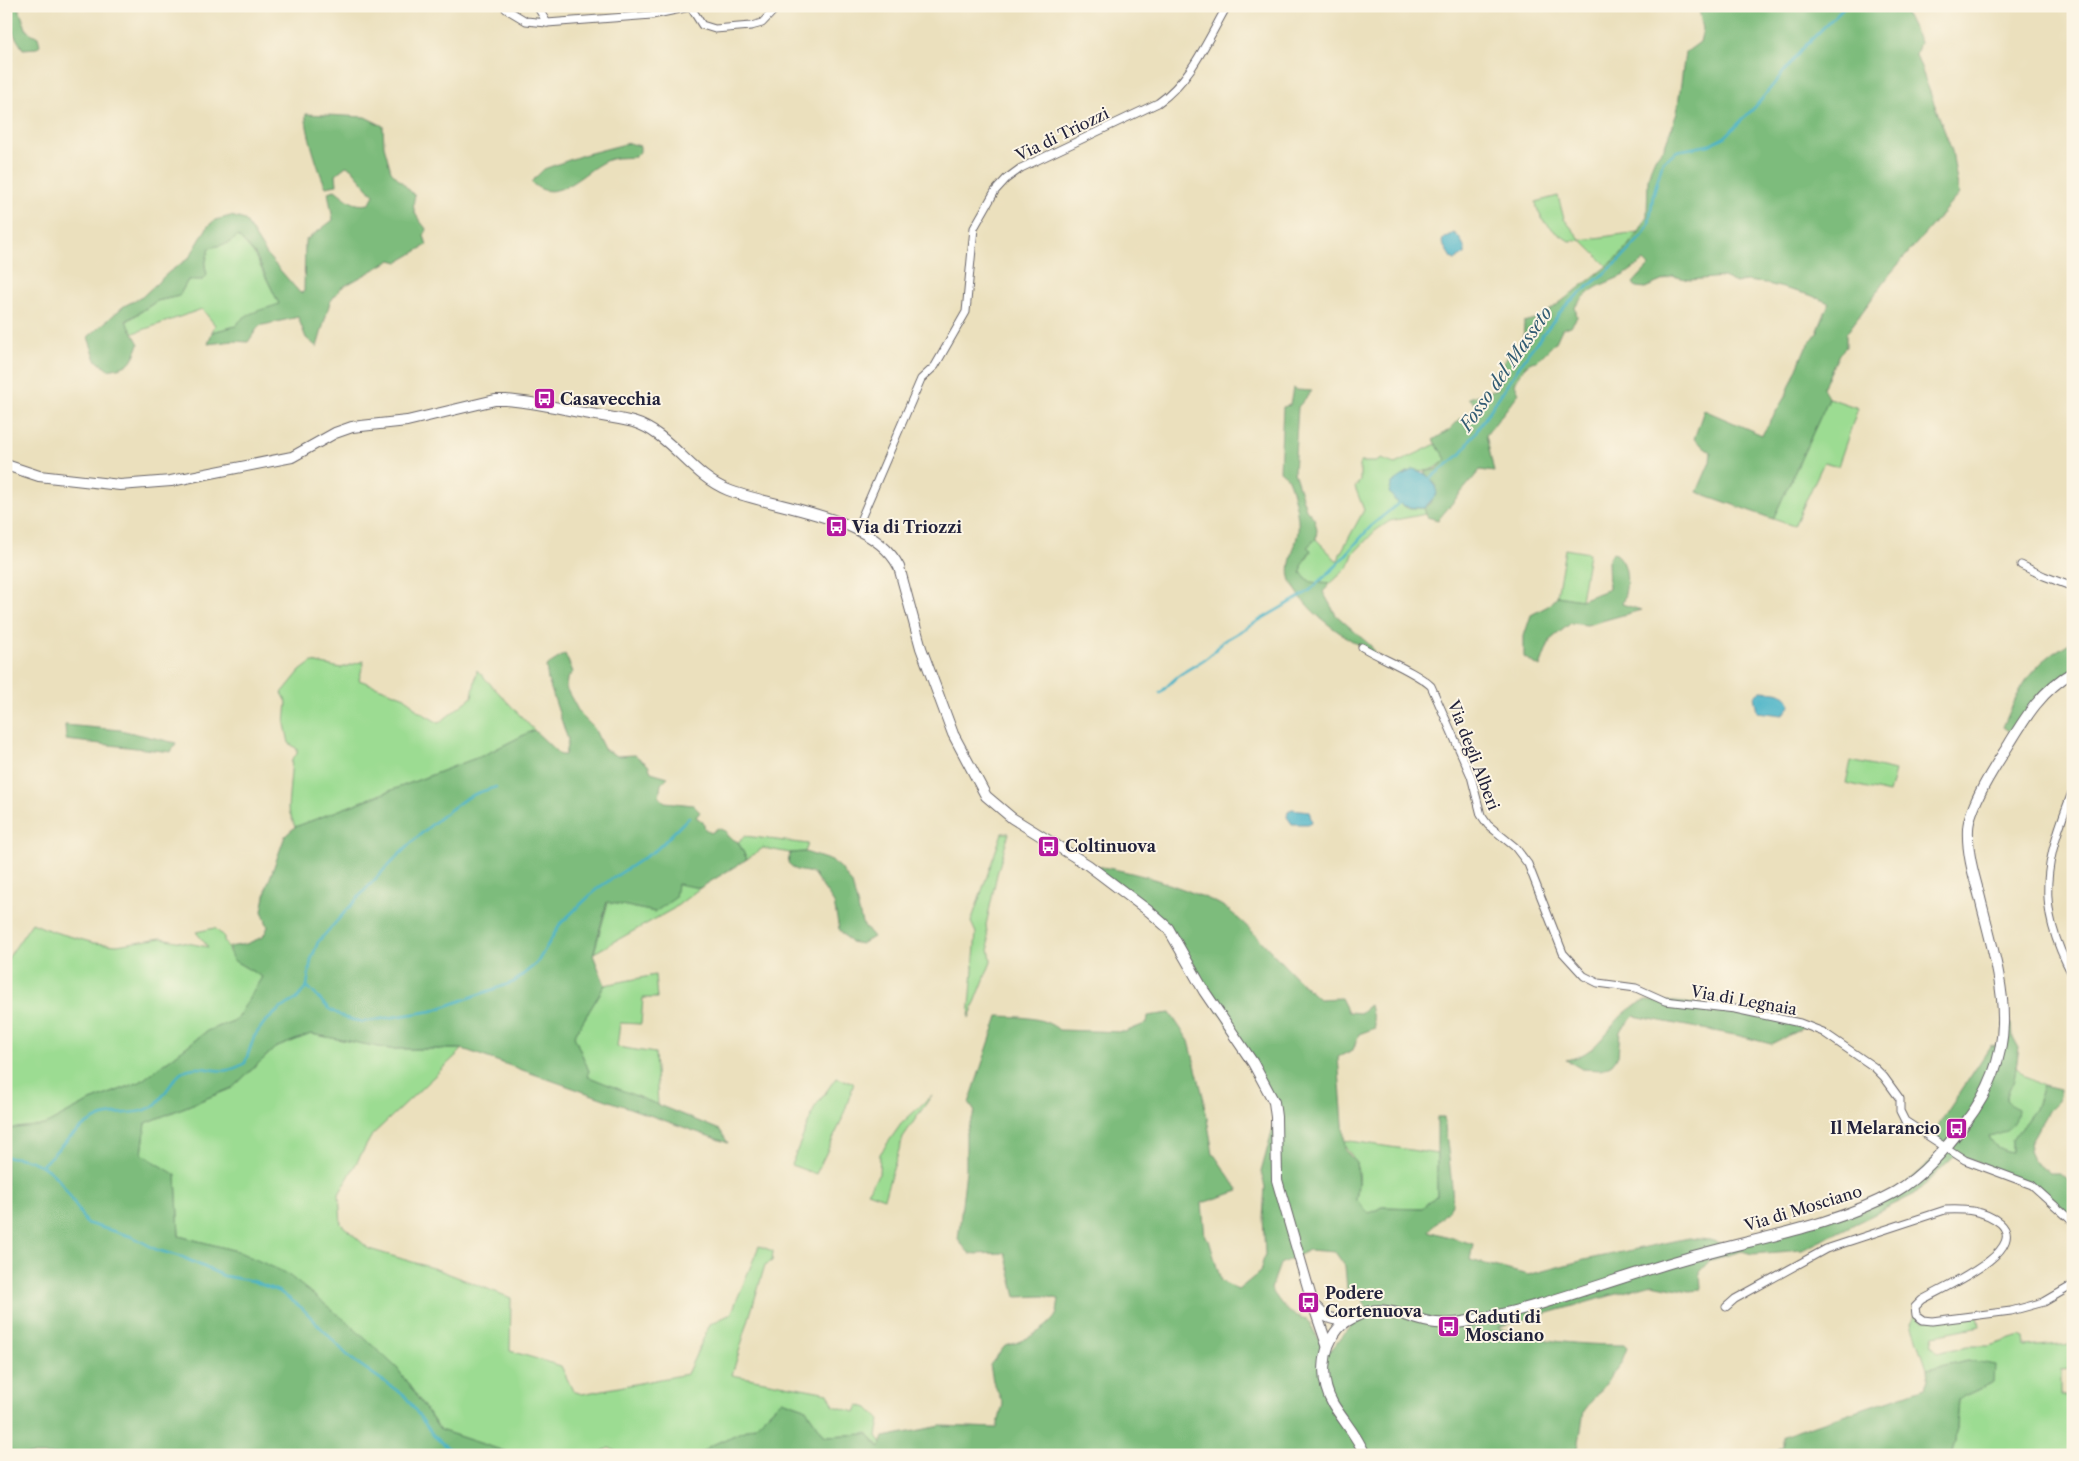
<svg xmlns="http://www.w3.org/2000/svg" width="2079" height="1461" font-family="'Libre Caslon Text',serif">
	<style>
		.green { fill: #9cdc92; stroke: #5f7f66 }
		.forest { fill: #7dbc7c; stroke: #506f5c; fill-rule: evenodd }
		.water { fill: #49b3c7; stroke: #366a81 }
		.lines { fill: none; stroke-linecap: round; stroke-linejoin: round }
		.stream { stroke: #49b3c7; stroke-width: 2.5 }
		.street-casing { stroke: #686468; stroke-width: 9 }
		.secondary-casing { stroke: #686468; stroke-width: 12 }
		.street { stroke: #fff; stroke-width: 7 }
		.secondary { stroke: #fff; stroke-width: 10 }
		.labels { text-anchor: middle; stroke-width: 4; stroke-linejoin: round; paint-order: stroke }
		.street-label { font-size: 16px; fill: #22223b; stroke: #fcf5e5 }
		.poi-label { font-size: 16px; font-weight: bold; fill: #22223b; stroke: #fcf5e5; text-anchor: start }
		.water-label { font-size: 18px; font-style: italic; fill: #325c73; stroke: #fcf5e5 }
	</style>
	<rect width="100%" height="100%" fill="#fcf5e5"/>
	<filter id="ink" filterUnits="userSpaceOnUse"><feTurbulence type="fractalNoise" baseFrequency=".02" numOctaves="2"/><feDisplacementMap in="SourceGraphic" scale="10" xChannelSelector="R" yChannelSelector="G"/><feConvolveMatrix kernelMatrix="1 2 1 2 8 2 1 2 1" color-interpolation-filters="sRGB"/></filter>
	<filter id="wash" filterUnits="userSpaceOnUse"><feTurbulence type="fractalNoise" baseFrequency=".0096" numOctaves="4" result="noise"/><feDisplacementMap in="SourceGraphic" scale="20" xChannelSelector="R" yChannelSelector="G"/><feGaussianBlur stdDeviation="1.12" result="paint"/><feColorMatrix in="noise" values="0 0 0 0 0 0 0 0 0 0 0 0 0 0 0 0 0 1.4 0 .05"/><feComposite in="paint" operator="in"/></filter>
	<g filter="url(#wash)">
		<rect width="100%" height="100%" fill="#ebe0bd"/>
		<g class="green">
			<path d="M 1558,196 L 1564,219 L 1581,240 L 1638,232 L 1621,255 L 1607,266 L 1581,240 L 1569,241 C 1554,231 1538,221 1536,202 Z"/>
			<path d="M 238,236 L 254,254 L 280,305 L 251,314 L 236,326 L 212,332 L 215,325 L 202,309 L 134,333 L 126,322 L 157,301 L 179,296 L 188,280 L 207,274 L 205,266 L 209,248 L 229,243 Z"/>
			<path d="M 1829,398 L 1858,408 L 1838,466 L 1824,462 L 1794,526 L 1773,519 Z"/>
			<path d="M 1436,444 L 1446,459 C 1427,479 1423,465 1405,473 L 1394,500 L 1407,508 L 1424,508 L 1426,514 L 1390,521 L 1375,531 L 1353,554 L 1349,566 L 1330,584 L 1311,582 L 1301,573 L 1303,563 L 1311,551 L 1307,547 L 1316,539 L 1338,562 L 1340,554 L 1364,510 L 1355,487 L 1360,481 L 1360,462 L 1376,462 L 1381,459 L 1395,464 Z"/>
			<path d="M 1565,549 L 1589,553 L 1581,600 L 1557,596 Z"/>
			<path d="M 364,661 L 359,680 L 405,697 L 418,711 L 439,723 L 472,697 L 477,670 L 534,730 L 484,755 L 295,827 L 288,808 L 292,759 L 297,754 L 297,749 L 289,743 L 285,724 L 287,702 L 282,693 L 300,671 L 312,662 L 341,668 Z"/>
			<path d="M 1851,761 L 1895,771 L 1889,793 L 1846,783 Z"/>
			<path d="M 1002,833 L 1009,833 L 997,874 L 986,925 L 991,962 L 969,1018 L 976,933 L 971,922 Z"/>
			<path d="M 745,836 L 808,844 L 805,852 L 790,853 L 763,848 L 747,859 L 738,842 Z"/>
			<path d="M 677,883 L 700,888 L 673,909 L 594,953 L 608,902 L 655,912 Z"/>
			<path d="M 32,923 L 51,931 L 94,943 L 117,945 L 161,938 L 208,947 L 196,932 L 215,928 L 224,937 L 224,940 L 233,960 L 262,977 L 236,1020 L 207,1031 L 140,1082 L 88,1102 L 45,1125 L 6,1129 L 6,961 Z"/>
			<path d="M 655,975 L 657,998 L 643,998 L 641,1024 L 620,1023 L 617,1047 L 655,1053 L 658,1105 L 586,1076 L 589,1071 L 574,1036 L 605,985 Z"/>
			<path d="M 311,1034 L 390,1049 L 463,1049 L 372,1135 L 339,1194 L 341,1224 L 369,1249 L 439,1270 L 511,1298 L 510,1351 L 561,1366 L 573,1391 L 582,1394 L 687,1374 L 710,1324 L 731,1314 L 759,1246 L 773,1251 L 772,1261 L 765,1265 L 732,1375 L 828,1393 L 834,1406 L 855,1412 L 858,1405 L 868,1408 L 880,1420 L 877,1436 L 882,1443 L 881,1448 L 868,1434 L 825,1436 L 805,1408 L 782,1400 L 755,1426 L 710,1446 L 698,1455 L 625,1455 L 609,1448 L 594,1455 L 516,1455 L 440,1430 L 397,1368 L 237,1251 L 179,1236 L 176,1176 L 142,1154 L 146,1123 L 232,1088 L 275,1048 Z"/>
			<path d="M 2016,1067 L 2026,1077 L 2043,1086 L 2035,1109 L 2012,1140 L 2012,1152 C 2003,1151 1992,1146 1989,1137 L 1996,1135 L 2007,1102 L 2007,1095 L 2014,1080 Z"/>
			<path d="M 836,1078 L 854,1083 L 841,1122 L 816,1174 L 791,1165 L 815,1107 Z"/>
			<path d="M 932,1095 L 903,1137 L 884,1198 L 867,1192 L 879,1174 L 880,1154 L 901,1124 Z"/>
			<path d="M 1344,1140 L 1437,1154 L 1437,1195 L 1422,1208 L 1383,1207 L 1369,1213 L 1356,1200 C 1358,1189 1360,1174 1356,1164 C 1353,1153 1346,1153 1344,1140 Z"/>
			<path d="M 1916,1315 L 1923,1320 L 1978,1316 L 1980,1326 L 1934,1335 L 1932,1344 L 1937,1353 L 1967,1346 L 1989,1346 L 2021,1336 L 2024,1338 L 2025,1347 L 2073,1343 L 2073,1368 L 2061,1369 L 2061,1396 L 2073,1396 L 2073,1455 L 1951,1455 L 1955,1441 L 1958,1399 L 1994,1382 L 1968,1360 L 1927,1369 L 1912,1323 Z"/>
		</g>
		<g class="forest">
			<path d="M 6,6 L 18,6 L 27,31 L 38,37 L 40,45 L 37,48 L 23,49 C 14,35 6,23 6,6 Z"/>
			<path d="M 1698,6 L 1902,6 L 1920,42 L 1916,55 L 1952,151 L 1959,194 L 1890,274 L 1846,334 L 1846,347 L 1839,354 L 1823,388 L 1829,398 L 1773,519 L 1697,492 L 1710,462 L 1711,452 L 1694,439 L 1704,410 L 1762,435 L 1786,395 L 1805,349 L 1817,333 L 1829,303 L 1810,295 L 1764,283 L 1746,281 L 1736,283 L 1723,277 L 1690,280 L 1673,276 L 1645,288 L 1636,287 L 1633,283 L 1649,266 L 1644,261 C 1637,265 1631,271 1624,275 C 1601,286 1593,285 1575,307 L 1577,317 L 1571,326 L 1562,329 L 1556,342 L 1537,361 C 1525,361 1520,374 1515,384 L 1519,393 L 1486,435 L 1494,472 L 1480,470 L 1438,520 L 1427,517 L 1424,508 L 1431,502 L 1436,485 L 1424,472 L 1437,469 L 1446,459 L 1433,440 L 1449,430 L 1464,415 L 1477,413 L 1478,407 L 1468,398 L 1497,389 C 1501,368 1501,354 1523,347 L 1524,322 L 1541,317 L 1579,288 L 1621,255 L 1638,233 L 1647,216 L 1648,180 L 1651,167 L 1656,157 L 1664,148 L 1677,113 L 1685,53 L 1700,42 L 1703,29 Z"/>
			<path d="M 306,114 L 365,117 L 383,126 L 384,146 L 391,171 L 415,196 C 410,211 418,218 427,230 L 424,235 L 427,245 L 398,262 L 391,260 L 341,288 L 330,302 L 317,347 L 306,338 L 298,317 L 259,326 L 248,342 L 233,341 L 208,344 L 212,332 L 236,326 C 243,312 267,309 279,304 L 255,254 L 238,236 L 229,243 L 209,248 L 205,266 L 207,275 L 203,280 L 188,280 L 179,296 L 157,301 L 126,321 L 139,344 C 131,365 129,366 108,370 L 96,360 L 88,337 L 124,306 L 142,297 L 169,272 L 189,258 L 208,226 L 215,220 L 231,216 L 245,220 L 267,255 L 300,293 L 304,292 L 305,241 L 333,220 L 328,192 L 335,190 C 347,199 353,207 369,204 L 374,195 L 351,168 L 346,166 L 336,174 L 337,185 L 326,187 C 320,176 304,126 306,114 Z"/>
			<path d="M 629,143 L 640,146 L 640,152 L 635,157 C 628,158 619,157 611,159 C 586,166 558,209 531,182 L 544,169 L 583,155 Z"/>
			<path d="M 1293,388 L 1297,390 L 1312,391 L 1298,407 L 1294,472 L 1306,509 L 1314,518 L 1317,529 L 1316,539 L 1307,547 L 1311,550 L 1303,563 L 1301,573 L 1311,582 L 1330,584 L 1323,592 L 1336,615 L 1371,646 L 1375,655 C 1346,637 1308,616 1292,583 C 1284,566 1296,549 1298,531 C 1300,520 1293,490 1288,479 C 1287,476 1283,474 1280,471 L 1283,407 L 1290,405 Z"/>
			<path d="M 1613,552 C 1631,561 1628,588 1622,604 L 1641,610 L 1587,625 L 1571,623 L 1550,640 L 1540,667 L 1524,657 L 1524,636 L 1531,615 L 1548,606 L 1557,596 L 1581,600 L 1609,589 L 1608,561 Z"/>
			<path d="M 2073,641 L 2073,672 L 2059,680 L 2014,735 L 2003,727 C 2022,683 2030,665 2073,641 Z"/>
			<path d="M 565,654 L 573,672 L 567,679 L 566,688 L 580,714 L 594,728 L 604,749 L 617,756 L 635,755 L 648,765 L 651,772 L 668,777 L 661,784 L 659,797 L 665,802 L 693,805 L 700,812 L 696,817 L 703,822 L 705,829 L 711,833 L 718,828 L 727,832 L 727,836 L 738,842 L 747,859 L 700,888 L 677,884 L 675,898 L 655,912 L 607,902 L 593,955 L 605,985 L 574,1036 L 589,1071 L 587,1076 L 720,1130 L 728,1143 L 463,1049 L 390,1049 L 311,1034 L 275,1048 L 232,1088 L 146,1123 L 142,1154 L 176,1175 L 179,1236 L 237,1251 L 286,1273 L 346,1321 L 397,1368 L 440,1430 L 516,1455 L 6,1455 L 6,1129 L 45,1125 L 88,1102 L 140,1082 L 207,1031 L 236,1020 L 262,977 L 233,960 L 229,947 L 246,944 L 263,937 L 268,927 L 262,911 L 267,886 L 285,836 L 295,827 L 484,755 L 534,730 L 560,755 L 565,755 L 568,740 L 548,680 L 546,666 Z"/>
			<path d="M 65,725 L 120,730 L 176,743 L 171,752 L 66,740 Z"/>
			<path d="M 805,852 L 832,861 L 842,870 L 852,884 L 862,923 L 873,937 L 861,944 L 850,942 L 839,929 L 834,903 L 813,873 L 796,870 L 788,863 L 790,853 Z"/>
			<path d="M 1088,865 C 1127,870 1162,880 1198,895 C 1209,899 1224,905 1232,913 C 1263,939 1288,973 1319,999 L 1341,998 L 1348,1012 L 1360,1013 L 1370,1005 L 1375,1028 L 1359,1034 L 1353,1050 L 1338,1057 L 1345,1150 L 1356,1163 L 1358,1181 L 1356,1200 L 1369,1213 L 1383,1207 L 1422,1208 L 1437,1195 L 1437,1117 L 1444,1117 C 1445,1128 1455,1199 1452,1204 C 1447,1214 1436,1222 1429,1231 L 1473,1244 L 1470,1260 L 1528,1275 L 1584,1260 L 1689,1238 L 1710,1240 L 1729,1246 L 1822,1221 L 1899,1190 L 1946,1148 L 1930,1138 L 1990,1047 L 2002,1045 L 2004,1023 L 2012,1024 L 2013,1037 L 2019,1048 L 2014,1080 L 2007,1095 L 2007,1102 L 2017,1109 C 2016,1126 2004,1134 1989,1137 C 1992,1146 2003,1151 2012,1152 L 2012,1140 L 2035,1109 L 2043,1086 L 2060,1090 L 2058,1101 L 2048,1111 L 2031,1141 L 2029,1151 L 2033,1160 L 2049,1173 L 2060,1173 L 2073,1185 L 2073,1213 L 2067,1215 L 2032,1185 L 1956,1154 L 1915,1194 L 1802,1250 L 1752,1254 L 1742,1251 L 1711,1260 L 1700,1272 L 1701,1290 L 1689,1291 L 1652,1284 L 1498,1327 C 1533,1342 1586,1345 1624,1345 L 1627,1348 L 1621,1363 L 1584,1411 L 1577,1455 L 698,1455 L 710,1446 L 755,1426 L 782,1400 L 805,1408 L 825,1436 L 868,1434 L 880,1448 L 884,1437 L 941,1426 L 997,1428 L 1003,1404 L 993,1381 L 990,1365 L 1005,1346 C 1021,1343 1048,1329 1056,1315 C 1058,1311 1058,1303 1059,1299 L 1044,1296 L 1016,1297 L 1005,1253 L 970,1254 L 958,1240 L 966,1170 L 966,1132 L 975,1112 L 969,1103 L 998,1016 C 1018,1017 1043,1016 1059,1030 L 1125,1032 L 1147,1023 L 1148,1016 L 1170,1013 L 1189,1041 L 1203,1096 L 1213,1153 L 1239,1191 L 1202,1203 L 1205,1237 L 1209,1240 L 1221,1281 L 1238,1290 L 1260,1272 L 1265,1254 L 1263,1217 L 1265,1187 L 1261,1172 L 1276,1117 L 1274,1102 L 1168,928 ZM 1309,1250 L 1335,1252 L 1345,1266 L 1347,1289 L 1361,1295 L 1368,1311 L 1353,1323 L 1331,1350 L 1324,1348 L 1307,1319 C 1288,1316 1281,1304 1271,1289 L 1280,1264 Z"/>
			<path d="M 1646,1001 C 1701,1001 1754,1013 1807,1026 L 1771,1044 L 1740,1036 L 1634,1016 L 1620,1031 L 1618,1056 L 1612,1064 L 1601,1070 L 1582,1069 L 1566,1060 C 1607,1053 1608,1013 1646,1001 Z"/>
			<path d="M 1968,1360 L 1995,1365 L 1994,1382 L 1958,1399 L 1955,1441 L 1951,1455 L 1770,1455 L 1783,1446 L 1783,1436 L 1925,1387 L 1928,1379 L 1927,1369 Z"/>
		</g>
		<g class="water">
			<path d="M 1454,233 C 1460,237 1466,247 1465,254 L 1455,260 L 1451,258 L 1442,243 L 1443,239 Z"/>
			<path d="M 1413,469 C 1427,473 1435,480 1437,494 L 1424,508 C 1408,508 1398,507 1389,492 L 1392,483 Z"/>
			<path d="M 1761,691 C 1774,692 1786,690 1791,705 L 1783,715 L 1757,712 L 1754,696 Z"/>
			<path d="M 1292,809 L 1309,811 L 1312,822 L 1308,824 L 1292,824 L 1287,817 L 1288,811 Z"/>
		</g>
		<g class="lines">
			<g class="stream">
				<path d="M 1429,479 L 1461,454 L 1529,352 L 1566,305 L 1618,262 L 1643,235 L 1649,224 L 1653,196 L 1663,161 L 1677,151 L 1709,145 L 1725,137 L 1756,106 L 1804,47 L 1845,6"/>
				<path d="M 1160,693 C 1168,686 1175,677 1184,672 C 1199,662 1211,658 1222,642 L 1308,592 L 1336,566 L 1372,525 L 1399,503"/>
				<path d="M 307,986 L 329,1009 L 345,1018 L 362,1022 L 432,1011 L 514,982 L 537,963 L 560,924 L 598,888 L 657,849 L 689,817"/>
				<path d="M 6,1157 C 54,1158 64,1187 86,1223 L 133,1237 L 157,1250 L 182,1257 L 224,1276 L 253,1281 L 280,1292 L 302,1308 L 350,1358 L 405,1396 L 433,1435 L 456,1455"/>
				<path d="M 43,1164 C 60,1148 79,1124 103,1116 C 120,1111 140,1116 155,1105 C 166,1095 175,1072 189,1069 C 210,1064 219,1079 245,1063 L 254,1037 L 264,1023 L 281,1008 L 297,999 L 307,986 L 311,960 L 318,942 C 361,895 406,841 458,804 C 469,795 483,791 496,787"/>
			</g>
		</g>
	</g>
	<g filter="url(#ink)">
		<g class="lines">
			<defs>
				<g id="street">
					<path d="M 537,6 L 547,23"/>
					<path d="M 690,6 L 702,25 L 715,29 L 751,26 L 762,23 L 778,6"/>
					<path d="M 506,9 L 526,21 L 547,23 L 652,15 L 690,7"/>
					<path d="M 856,530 L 921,379 L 935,366 L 966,312 L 974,228 L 995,191 L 1006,179 L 1021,168 L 1158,103 C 1191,80 1207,41 1227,6"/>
					<path d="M 2021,565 L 2044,576 L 2073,587"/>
					<path d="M 1362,647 C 1382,659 1415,671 1431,686 L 1471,776 L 1481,815 L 1488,825 L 1515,847 L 1528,864 L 1563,953 L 1584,976 L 1598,983 L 1636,988 L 1665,1001 L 1735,1009 L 1800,1023 L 1823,1032 L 1874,1067 L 1884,1077 L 1900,1099 L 1900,1111 L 1905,1121 L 1965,1160 L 2032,1185 L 2073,1222"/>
					<path d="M 2073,790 C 2045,862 2034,904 2073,976"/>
					<path d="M 1726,1307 L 1735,1299 L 1826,1249 L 1945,1210 C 1965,1209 1984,1210 2000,1223 C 2031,1251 1940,1289 1922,1300 L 1915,1307 L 1916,1315 L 1923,1320 L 1932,1321 L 2011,1311 L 2044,1302 L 2073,1285"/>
				</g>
				<g id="secondary">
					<path d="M 6,465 L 39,476 L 120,485 L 171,481 L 292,457 L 335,433 L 352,427 L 407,421 L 495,400 L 506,400 C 533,402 558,408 585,413 C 601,416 617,418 633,422 C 671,433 690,475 728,490 C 777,509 873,515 899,567 L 921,648 L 953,734 L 986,796 L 1012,818 L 1088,865 L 1150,912 L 1168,928 L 1204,991 L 1253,1063 L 1274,1102 L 1276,1117 L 1277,1180 L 1312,1301 L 1327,1345"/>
					<path d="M 1317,1308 C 1325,1319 1336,1321 1348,1320"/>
					<path d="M 1365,1455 C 1357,1435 1344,1422 1333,1404 C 1320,1382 1321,1349 1338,1329 C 1343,1323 1352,1318 1359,1315 C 1387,1302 1409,1320 1436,1323 C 1447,1324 1459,1323 1469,1321 C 1543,1308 1615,1278 1687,1258 C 1756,1238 1832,1227 1895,1192 C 1923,1176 1947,1147 1966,1122 C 2026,1043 2000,981 1979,894 C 1973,873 1967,852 1968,829 C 1969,806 1995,766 2008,746 C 2026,716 2042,690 2073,672"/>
				</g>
			</defs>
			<use href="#street" class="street-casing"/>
			<use href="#secondary" class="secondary-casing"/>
			<use href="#street" class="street"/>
			<use href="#secondary" class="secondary"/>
		</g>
	</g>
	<defs>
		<symbol id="bus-square" viewBox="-11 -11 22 22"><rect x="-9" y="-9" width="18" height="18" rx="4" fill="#b5179e" stroke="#fcf5e5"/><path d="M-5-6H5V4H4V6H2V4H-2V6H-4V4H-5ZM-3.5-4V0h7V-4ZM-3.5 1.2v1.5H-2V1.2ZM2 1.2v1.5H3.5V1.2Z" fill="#fff"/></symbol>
	</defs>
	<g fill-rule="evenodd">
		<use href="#bus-square" x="532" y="386" width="25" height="25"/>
		<use href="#bus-square" x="824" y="514" width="25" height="25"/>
		<use href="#bus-square" x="1036" y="834" width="25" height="25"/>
		<use href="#bus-square" x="1944" y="1116" width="25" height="25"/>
		<use href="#bus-square" x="1296" y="1290" width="25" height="25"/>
		<use href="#bus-square" x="1436" y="1314" width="25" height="25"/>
	</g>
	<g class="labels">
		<g class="street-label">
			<text transform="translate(1062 134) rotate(-26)" y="6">Via di Triozzi</text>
			<text transform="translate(1474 755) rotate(69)" y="6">Via degli Alberi</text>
			<text transform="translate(1744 1000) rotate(10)" y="6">Via di Legnaia</text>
			<text transform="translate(1803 1208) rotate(-17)" y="6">Via di Mosciano</text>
		</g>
		<g class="poi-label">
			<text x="560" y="405">Casavecchia</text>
			<text x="852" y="533">Via di Triozzi</text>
			<text x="1065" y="852">Coltinuova</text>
			<text x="1940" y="1134" text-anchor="end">Il Melarancio</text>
			<text x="1325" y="1299">Podere<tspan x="1325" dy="18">Cortenuova</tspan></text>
			<text x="1465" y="1323">Caduti di<tspan x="1465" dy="18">Mosciano</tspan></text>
		</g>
		<g class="water-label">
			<text transform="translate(1506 369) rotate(-55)" y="6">Fosso del Masseto</text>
		</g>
	</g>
	<rect width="2079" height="1461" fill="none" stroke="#fcf5e5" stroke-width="25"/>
</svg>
